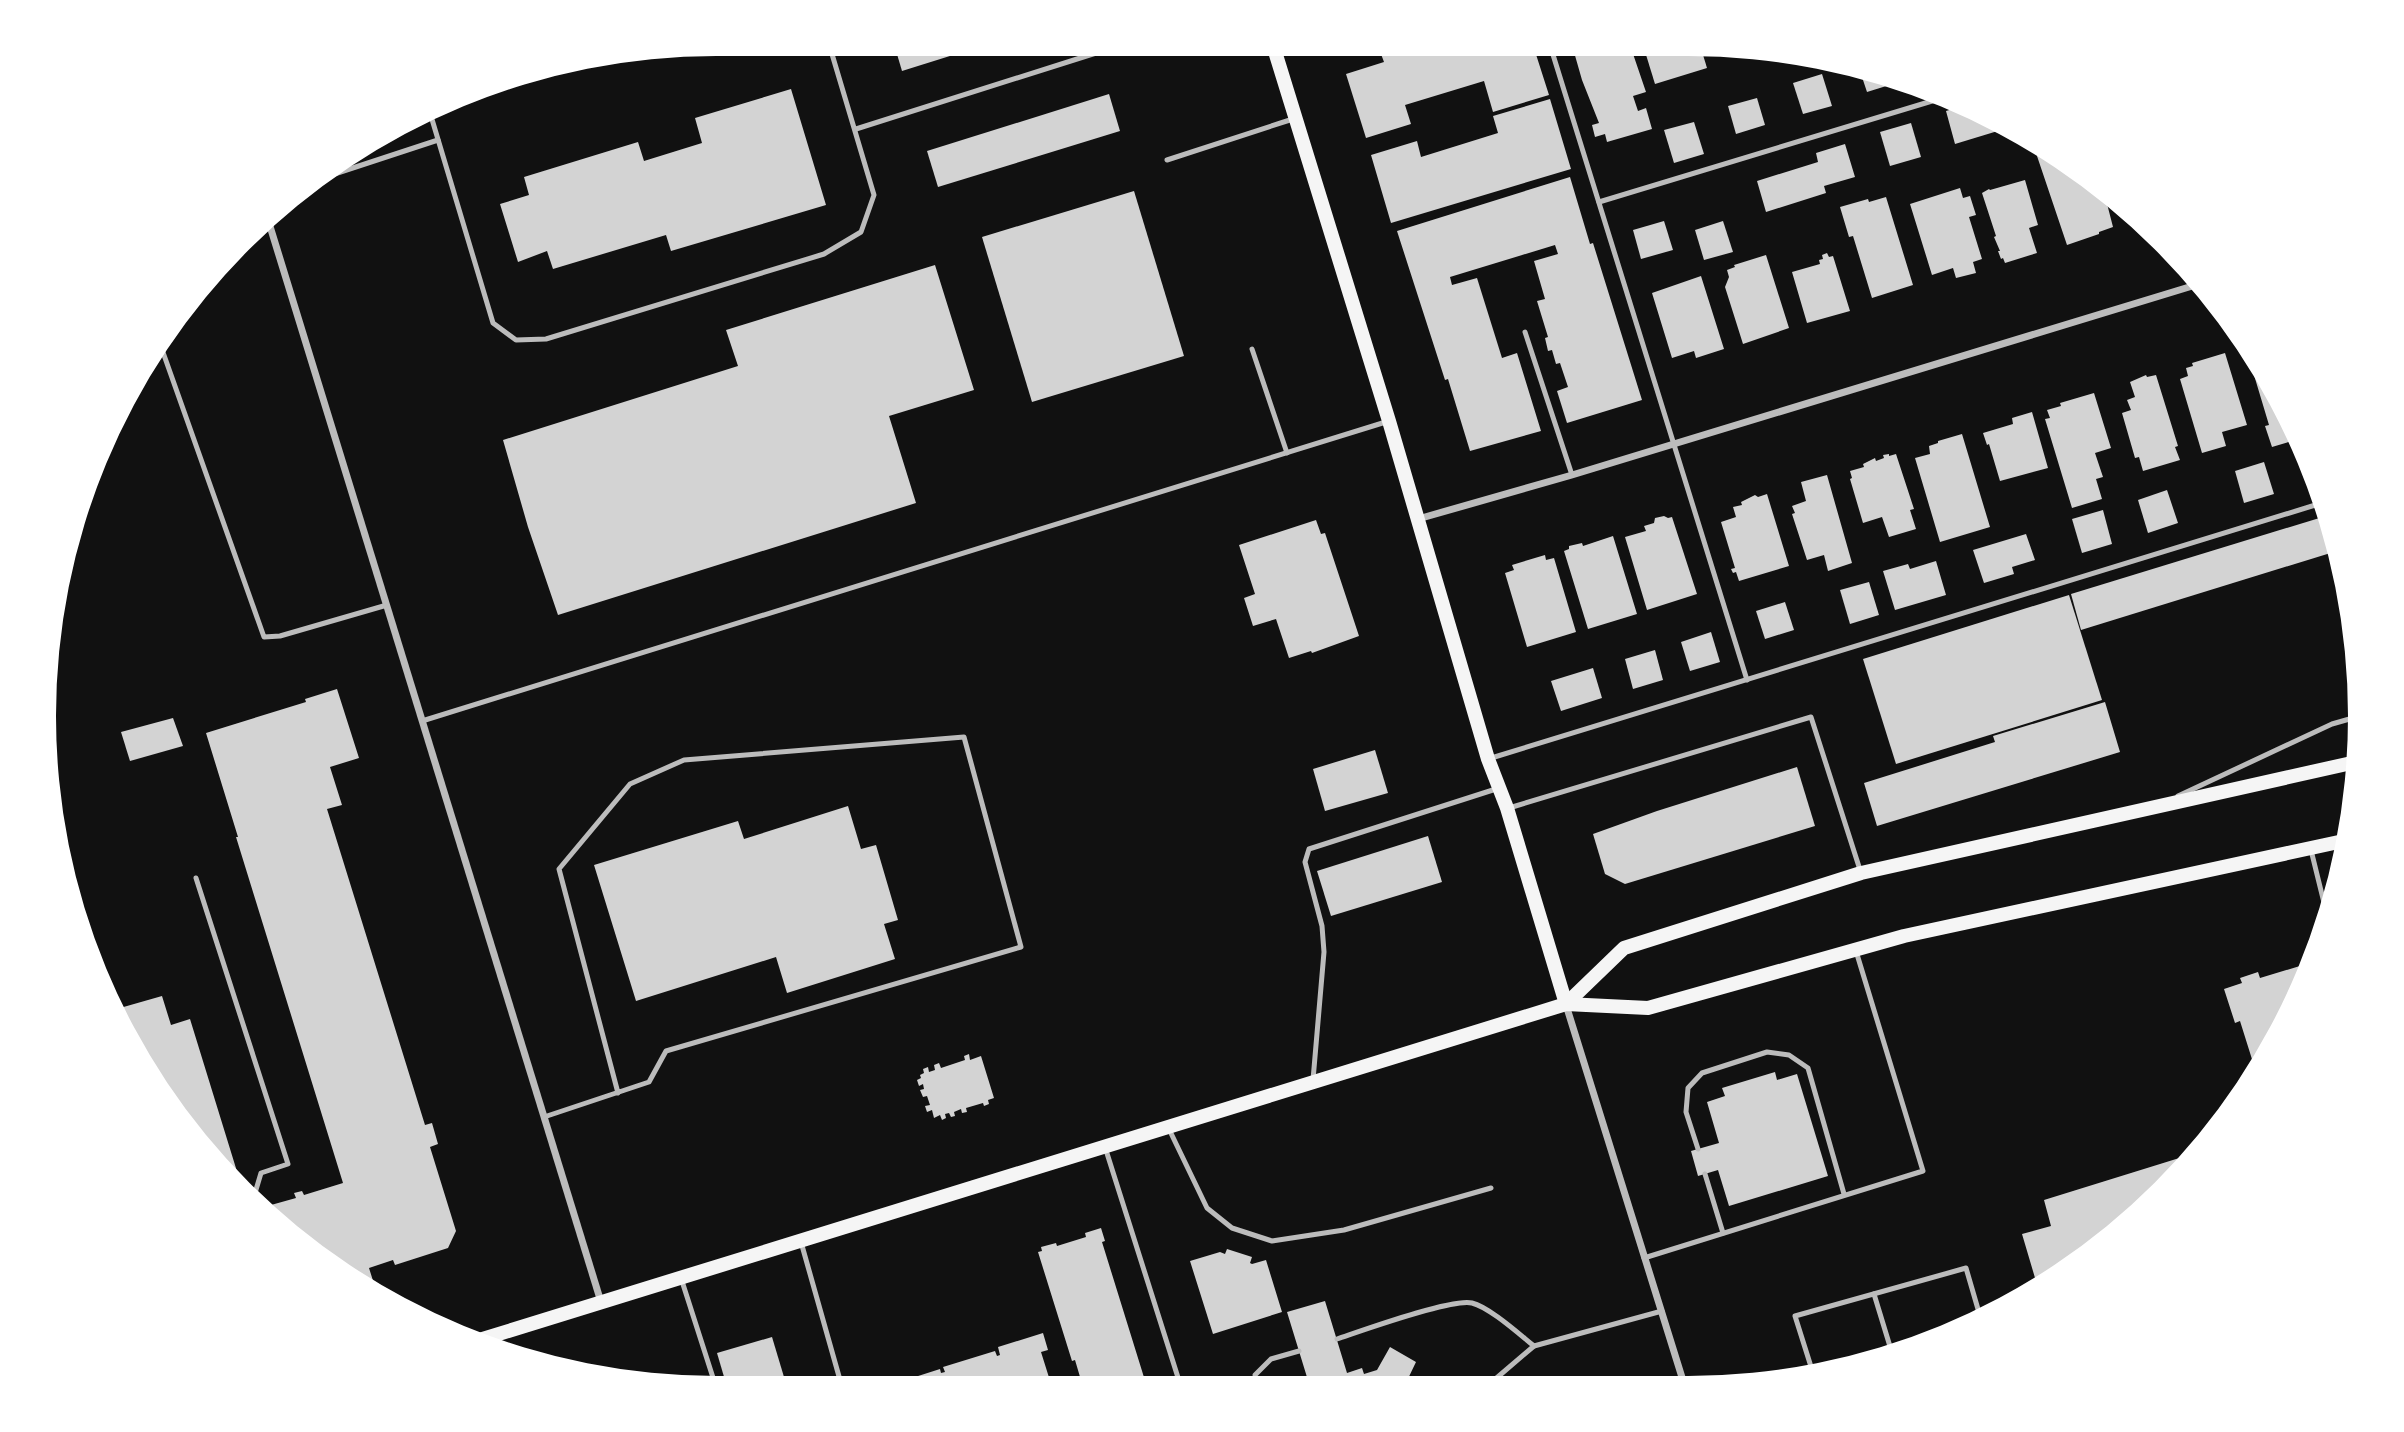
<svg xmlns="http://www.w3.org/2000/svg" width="2404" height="1432" font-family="Quicksand,sans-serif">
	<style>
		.building { fill: #d3d3d3 }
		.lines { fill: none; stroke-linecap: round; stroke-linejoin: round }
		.service { stroke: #bcbcbc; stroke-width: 5 }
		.minor { stroke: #bcbcbc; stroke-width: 7 }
		.secondary { stroke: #f5f5f5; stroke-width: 14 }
	</style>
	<rect width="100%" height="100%" fill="#111"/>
	<g class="building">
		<path d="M 894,44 L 985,44 L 985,45 L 902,71 Z"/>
		<path d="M 1410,45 L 1533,45 L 1549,95 L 1493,112 L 1484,81 L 1405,105 L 1411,124 L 1366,138 L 1346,74 L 1384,62 L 1381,54 Z"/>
		<path d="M 1572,45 L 1630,45 L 1646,92 L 1633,96 L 1638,111 L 1646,108 L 1652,129 L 1607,142 L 1605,134 L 1595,137 L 1592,125 L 1599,123 L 1582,80 Z"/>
		<path d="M 1643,45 L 1700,45 L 1707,68 L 1655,84 Z"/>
		<path d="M 1860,71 L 1894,78 L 1896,83 L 1867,92 Z"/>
		<path d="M 1822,74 L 1832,106 L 1803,114 L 1793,83 Z"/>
		<path d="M 791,89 L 826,205 L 671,251 L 666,235 L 553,269 L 547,251 L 518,262 L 500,204 L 529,195 L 524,177 L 638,142 L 644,161 L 702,143 L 695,118 Z"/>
		<path d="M 1109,94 L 1120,131 L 938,187 L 927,151 Z"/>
		<path d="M 1757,98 L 1765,125 L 1736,134 L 1728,106 Z"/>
		<path d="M 1550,99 L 1571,169 L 1391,223 L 1371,155 L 1417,141 L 1421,157 L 1498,133 L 1493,116 Z"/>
		<path d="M 1959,107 L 2000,127 L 2001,130 L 1955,144 L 1946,111 Z"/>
		<path d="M 1694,122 L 1704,154 L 1674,163 L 1664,130 Z"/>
		<path d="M 1911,123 L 1921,157 L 1890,166 L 1880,132 Z"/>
		<path d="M 1845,144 L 1855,177 L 1824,186 L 1826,193 L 1766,212 L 1757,181 L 1818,162 L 1816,153 Z"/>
		<path d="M 2052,152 L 2062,157 L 2104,192 L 2113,227 L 2099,232 L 2099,234 L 2067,245 L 2037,156 Z"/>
		<path d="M 1570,177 L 1590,244 L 1593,243 L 1642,400 L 1567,423 L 1557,391 L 1568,387 L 1560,363 L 1556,364 L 1552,350 L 1548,351 L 1545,338 L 1548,337 L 1537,301 L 1545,299 L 1534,261 L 1558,254 L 1555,245 L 1450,277 L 1452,285 L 1477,278 L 1502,358 L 1517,353 L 1541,431 L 1470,451 L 1448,379 L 1445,380 L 1397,231 Z"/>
		<path d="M 2025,180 L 2038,225 L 2029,228 L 2037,253 L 2005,263 L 2003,258 L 2001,259 L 1998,251 L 2000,251 L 1994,237 L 1996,236 L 1982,193 L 1989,189 L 1990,190 Z"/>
		<path d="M 1960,188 L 1963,198 L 1970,196 L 1976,215 L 1969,217 L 1982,259 L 1973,262 L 1976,273 L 1956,278 L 1953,268 L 1932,275 L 1910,204 Z"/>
		<path d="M 1134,191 L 1184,356 L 1032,402 L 982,237 Z"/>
		<path d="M 1886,197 L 1913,285 L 1872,298 L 1853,236 L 1849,237 L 1840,207 L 1868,199 L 1869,202 Z"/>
		<path d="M 1664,221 L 1673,250 L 1641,259 L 1633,230 Z"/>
		<path d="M 1723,221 L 1733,252 L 1704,260 L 1695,230 Z"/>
		<path d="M 1827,253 L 1829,257 L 1833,256 L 1850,311 L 1807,323 L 1792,272 L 1820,264 L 1819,260 L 1823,259 L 1822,255 Z"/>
		<path d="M 1766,255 L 1789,328 L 1743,344 L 1725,287 L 1729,277 L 1727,270 L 1735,267 L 1734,265 Z"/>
		<path d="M 935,265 L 974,390 L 889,416 L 916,503 L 558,615 L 528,527 L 503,440 L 738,366 L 726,330 Z"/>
		<path d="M 1701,276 L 1724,349 L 1696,358 L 1694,351 L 1672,358 L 1652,293 Z"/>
		<path d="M 2225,353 L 2247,425 L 2222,432 L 2226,446 L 2202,453 L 2180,379 L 2188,376 L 2186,368 L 2193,366 L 2192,363 Z"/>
		<path d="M 2258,363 L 2299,439 L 2272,447 L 2265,426 L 2269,425 L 2251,365 Z"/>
		<path d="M 2146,375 L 2147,377 L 2156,375 L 2178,446 L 2175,447 L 2180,460 L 2143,471 L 2139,457 L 2135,458 L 2122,413 L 2131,410 L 2127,400 L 2135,397 L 2130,382 Z"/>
		<path d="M 2094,393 L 2111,448 L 2095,453 L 2103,477 L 2096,479 L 2102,499 L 2072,508 L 2045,419 L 2050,418 L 2047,410 L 2061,406 L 2060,403 Z"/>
		<path d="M 2032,412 L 2048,468 L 2000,481 L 1989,444 L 1987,445 L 1983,433 L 2013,424 L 2012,418 Z"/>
		<path d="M 1962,434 L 1990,527 L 1940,542 L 1915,458 L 1930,454 L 1929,446 L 1938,443 L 1938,441 Z"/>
		<path d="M 2304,449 L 2316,481 L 2310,483 L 2300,450 Z"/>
		<path d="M 1889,454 L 1889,456 L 1896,454 L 1914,509 L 1910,510 L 1916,529 L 1889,537 L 1882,517 L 1863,523 L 1850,479 L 1852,478 L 1850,471 L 1864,467 L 1863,464 L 1875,458 L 1876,461 L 1884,458 L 1883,455 Z"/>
		<path d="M 2264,462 L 2274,494 L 2244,503 L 2235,471 Z"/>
		<path d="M 1827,475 L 1852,563 L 1828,571 L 1824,555 L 1807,560 L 1792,514 L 1795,513 L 1792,506 L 1806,501 L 1801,482 Z"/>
		<path d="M 2167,490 L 2178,523 L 2148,533 L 2138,500 Z"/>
		<path d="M 1767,494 L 1789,566 L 1739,581 L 1736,572 L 1733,573 L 1731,569 L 1735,568 L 1721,522 L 1736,517 L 1733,507 L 1742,505 L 1741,502 L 1755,495 L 1758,497 Z"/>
		<path d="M 2103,510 L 2112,544 L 2082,553 L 2072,519 Z"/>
		<path d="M 1664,516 L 1668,518 L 1672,517 L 1697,594 L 1647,610 L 1625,537 L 1646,531 L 1644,526 L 1654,523 L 1655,518 Z"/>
		<path d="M 2326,516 L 2337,551 L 2081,630 L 2071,594 Z"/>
		<path d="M 1316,520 L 1321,534 L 1325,533 L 1359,636 L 1312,653 L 1311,651 L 1289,658 L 1276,619 L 1253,626 L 1244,598 L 1255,594 L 1239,545 Z"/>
		<path d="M 2026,534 L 2035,560 L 2012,567 L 2014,574 L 1984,583 L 1973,550 Z"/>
		<path d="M 1613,536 L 1637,614 L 1588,629 L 1564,551 L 1569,549 L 1569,546 L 1582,543 L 1583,546 Z"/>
		<path d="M 1545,555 L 1546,560 L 1554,558 L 1576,632 L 1527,647 L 1505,573 L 1514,570 L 1512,565 Z"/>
		<path d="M 1936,561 L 1946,595 L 1895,610 L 1883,571 L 1908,564 L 1910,569 Z"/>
		<path d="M 1869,582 L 1879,615 L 1850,624 L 1840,590 Z"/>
		<path d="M 2069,595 L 2102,700 L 1896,764 L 1863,659 Z"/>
		<path d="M 1785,602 L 1794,630 L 1765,639 L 1756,611 Z"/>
		<path d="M 1711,632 L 1720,662 L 1690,671 L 1681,642 Z"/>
		<path d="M 1655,650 L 1663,680 L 1633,689 L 1625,659 Z"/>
		<path d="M 1593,668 L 1602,698 L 1561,711 L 1551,681 Z"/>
		<path d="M 337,689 L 359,758 L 330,767 L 342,805 L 327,809 L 425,1125 L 432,1123 L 438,1144 L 430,1147 L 456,1231 L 448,1248 L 395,1265 L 393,1260 L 369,1268 L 375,1287 L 370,1288 L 342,1275 L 272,1209 L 271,1205 L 296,1198 L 294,1193 L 302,1191 L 304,1195 L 343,1183 L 236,837 L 238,837 L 206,733 L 306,702 L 305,699 Z"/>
		<path d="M 2105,702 L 2120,752 L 1877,826 L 1864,783 L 1995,742 L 1993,736 Z"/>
		<path d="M 173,718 L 183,746 L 130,761 L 121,732 Z"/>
		<path d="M 1375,750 L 1388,793 L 1325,811 L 1313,769 Z"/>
		<path d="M 1797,767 L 1815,826 L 1625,884 L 1605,874 L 1593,834 L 1657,811 Z"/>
		<path d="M 848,806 L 861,849 L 876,845 L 898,920 L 884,924 L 895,959 L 787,993 L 776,957 L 636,1001 L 594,865 L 738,821 L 744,839 Z"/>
		<path d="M 1428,836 L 1442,882 L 1331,916 L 1317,871 Z"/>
		<path d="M 2313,962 L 2309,974 L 2256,1072 L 2240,1021 L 2235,1023 L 2224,989 L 2242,983 L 2240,978 L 2258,972 L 2260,978 Z"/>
		<path d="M 162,996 L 171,1025 L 190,1019 L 239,1178 L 182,1125 L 120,1008 Z"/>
		<path d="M 969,1054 L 970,1060 L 981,1056 L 994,1098 L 988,1100 L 989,1104 L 984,1106 L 983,1103 L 966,1108 L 967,1112 L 962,1113 L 961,1109 L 954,1112 L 955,1116 L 951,1117 L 949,1113 L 945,1114 L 946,1118 L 942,1120 L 940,1115 L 934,1118 L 932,1110 L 927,1112 L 925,1106 L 930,1105 L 927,1096 L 923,1097 L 920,1090 L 924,1089 L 923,1084 L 919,1086 L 917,1080 L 921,1078 L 920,1075 L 924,1073 L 923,1069 L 928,1067 L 929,1072 L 935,1070 L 934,1065 L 939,1063 L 941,1068 L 965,1060 L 964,1056 Z"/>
		<path d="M 1775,1072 L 1777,1080 L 1797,1074 L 1828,1176 L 1729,1206 L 1718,1170 L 1698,1176 L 1691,1151 L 1719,1143 L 1707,1102 L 1725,1096 L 1722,1088 Z"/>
		<path d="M 2189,1155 L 2132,1221 L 2038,1288 L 2022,1234 L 2051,1226 L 2044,1200 Z"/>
		<path d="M 1101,1228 L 1105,1241 L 1102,1242 L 1147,1387 L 1083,1387 L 1075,1360 L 1072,1361 L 1038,1252 L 1042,1251 L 1041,1247 L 1056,1243 L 1057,1246 L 1086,1237 L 1085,1233 Z"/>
		<path d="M 1227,1249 L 1252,1257 L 1250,1263 L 1252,1264 L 1266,1260 L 1282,1312 L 1213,1334 L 1190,1261 L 1220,1252 L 1225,1254 Z"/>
		<path d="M 1325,1301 L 1347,1373 L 1362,1368 L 1364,1374 L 1377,1370 L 1390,1347 L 1416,1362 L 1404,1387 L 1310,1387 L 1287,1312 Z"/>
		<path d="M 1043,1333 L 1048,1350 L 1041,1352 L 1052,1387 L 891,1387 L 900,1383 L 900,1382 L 911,1378 L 912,1381 L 916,1380 L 915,1377 L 940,1369 L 941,1373 L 945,1372 L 943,1367 L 995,1351 L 997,1356 L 1000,1355 L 998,1347 Z"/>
		<path d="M 772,1337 L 787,1387 L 727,1387 L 717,1353 Z"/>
	</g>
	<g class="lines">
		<g class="service">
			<path d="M 1550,45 L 1747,680"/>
			<path d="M 431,116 L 493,323 L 516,340 L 546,339 L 824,254 L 861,232 L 874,195 L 829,44"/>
			<path d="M 856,129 L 1096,53 L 1104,44"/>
			<path d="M 1167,160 L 1293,119"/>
			<path d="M 307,183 L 438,140"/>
			<path d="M 1599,202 L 1942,98"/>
			<path d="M 1525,332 L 1572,475"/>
			<path d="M 159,341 L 264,637 L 280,636 L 387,605"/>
			<path d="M 1252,349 L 1287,453"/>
			<path d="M 422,721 L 1389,421"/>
			<path d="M 1488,759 L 2322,503"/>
			<path d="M 2178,796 L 2332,724 L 2360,716"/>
			<path d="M 1509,808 L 1811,717 L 1861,873"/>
			<path d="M 2311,850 L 2327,915"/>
			<path d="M 196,878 L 288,1164 L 261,1173 L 255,1193"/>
			<path d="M 1313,1080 L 1324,952 L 1322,926 L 1305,862 L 1309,849 L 1496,789"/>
			<path d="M 544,1117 L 649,1082 L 666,1051 L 1021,947 L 964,737 L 684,760 L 630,784 L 559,869 L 618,1093"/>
			<path d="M 1168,1127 L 1207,1208 L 1232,1228 L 1272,1241 L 1344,1230 L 1491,1188"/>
			<path d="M 1105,1147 L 1181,1387"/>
			<path d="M 1698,1149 L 1686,1112 L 1688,1088 L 1702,1073 L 1767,1052 L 1789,1055 L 1808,1068 L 1844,1194"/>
			<path d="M 1705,1174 L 1723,1233"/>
			<path d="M 801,1242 L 842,1387"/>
			<path d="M 1644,1258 L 1923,1171 L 1856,951"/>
			<path d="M 681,1278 L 716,1387"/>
			<path d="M 1874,1294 L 1892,1353"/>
			<path d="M 1337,1339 C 1361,1331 1452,1298 1472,1303 C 1489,1307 1519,1334 1534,1346 L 1486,1387"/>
			<path d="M 1534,1346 L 1662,1311"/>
			<path d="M 1813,1373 L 1795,1316 L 1966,1268 L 1980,1316"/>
			<path d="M 1258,1387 L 1255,1375 L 1271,1359 L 1299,1351"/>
		</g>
		<g class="minor">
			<path d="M 269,223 L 601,1302"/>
			<path d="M 1418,519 L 1572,475 L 2199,284"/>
			<path d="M 1566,1005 L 1685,1387"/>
		</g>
		<g class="secondary">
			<path d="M 1273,45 L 1389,421 L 1488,759 L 1507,808 L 1566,1004"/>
			<path d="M 1566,1004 L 1624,948 L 1861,873 L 2356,762"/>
			<path d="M 476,1341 L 1566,1004 L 1648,1008 L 1904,936 L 2348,840"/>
		</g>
	</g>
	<path d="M0 0H2404V1432H0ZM716 56H1688A660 660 0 0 1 2348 716V716A660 660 0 0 1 1688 1376H716A660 660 0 0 1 56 716V716A660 660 0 0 1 716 56Z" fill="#fff" fill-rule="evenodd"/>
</svg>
